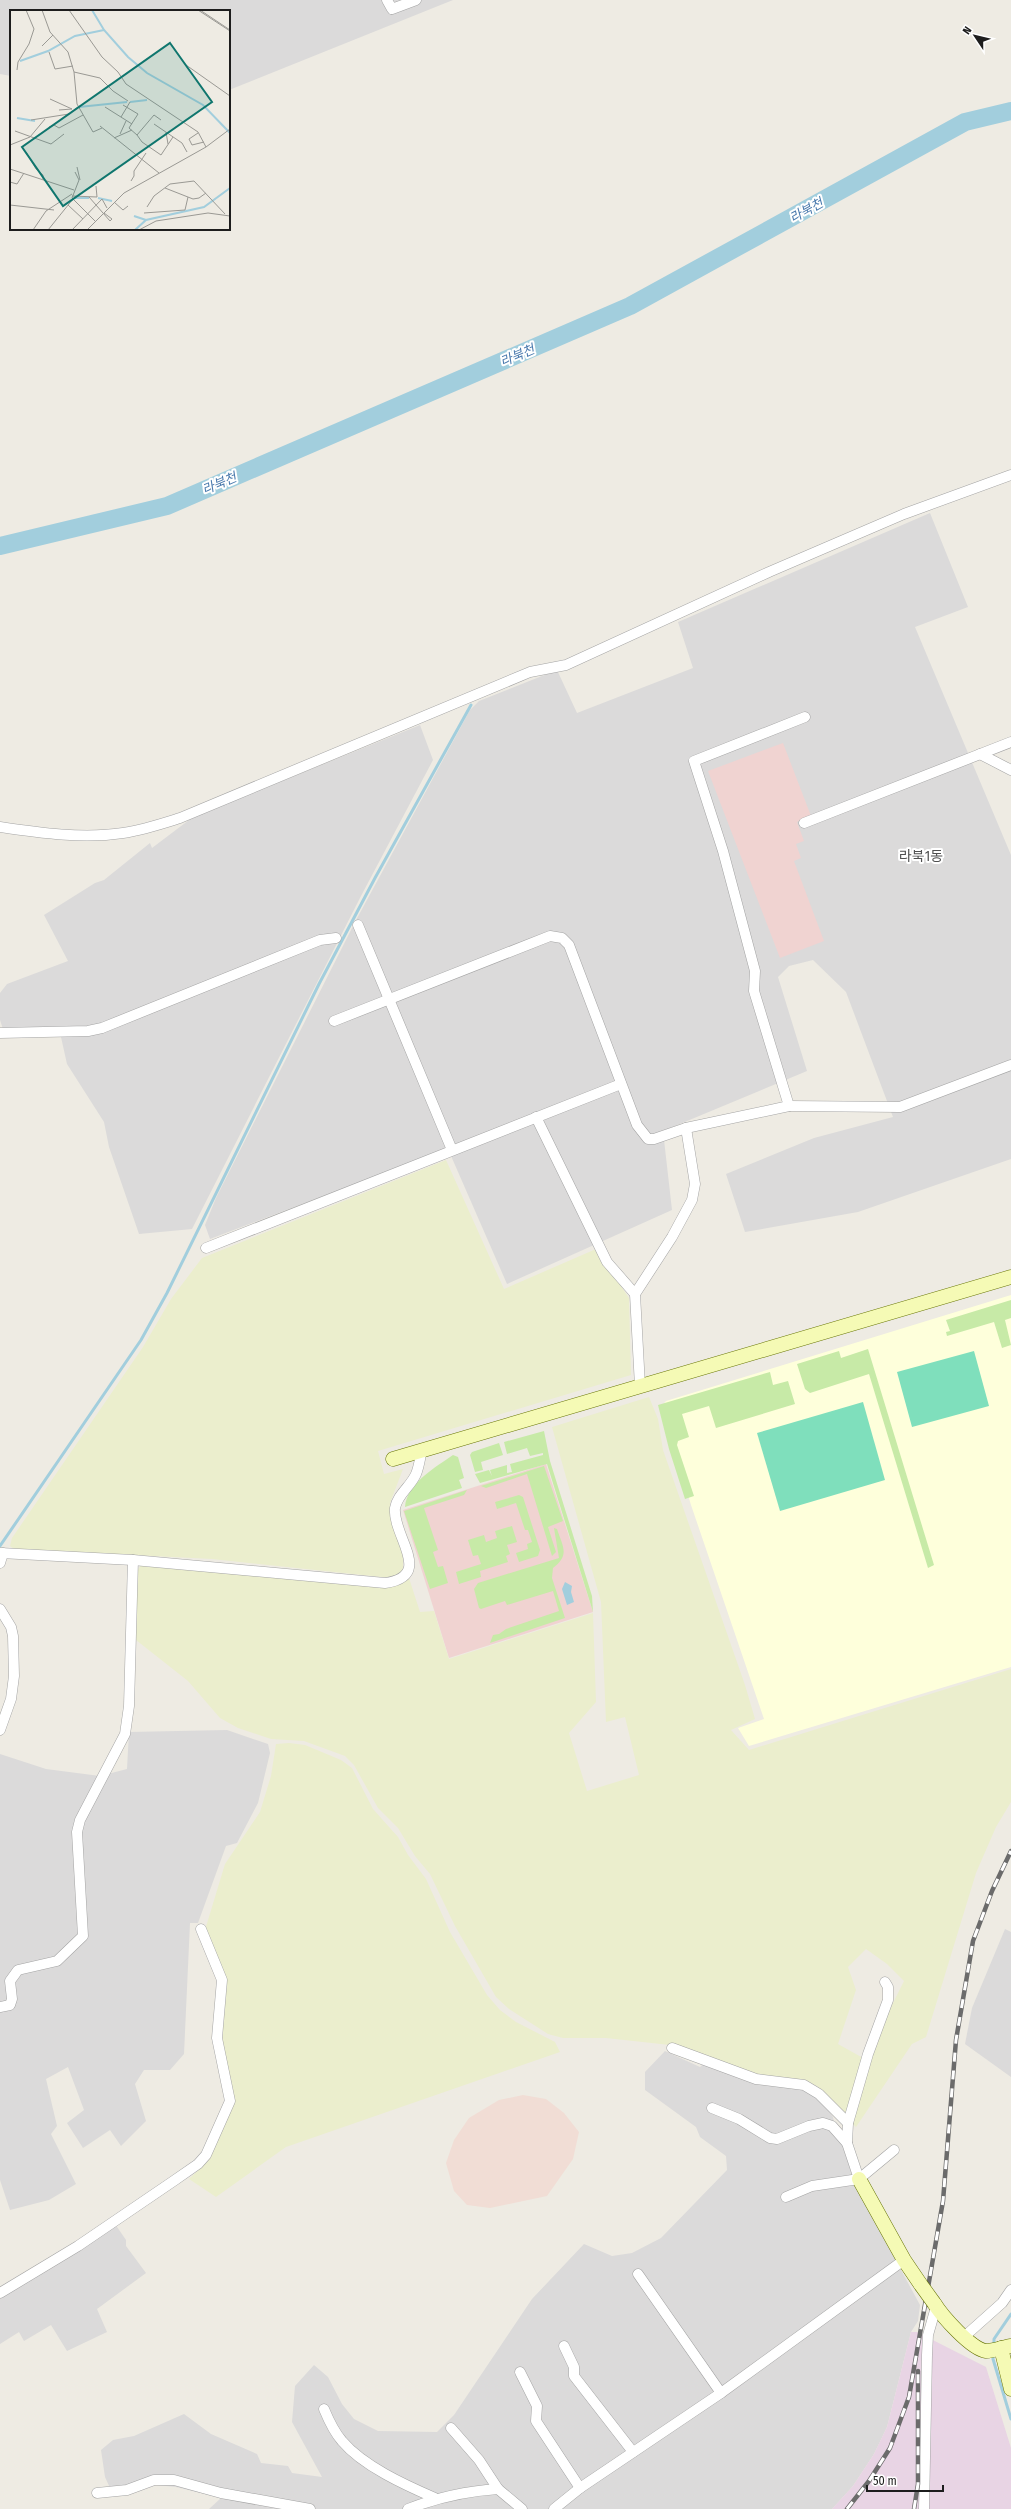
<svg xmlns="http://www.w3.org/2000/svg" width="1011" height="2509" font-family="'Fira Sans Condensed','Noto Sans KR',sans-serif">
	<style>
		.residential { fill: #dbdada }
		.commercial { fill: #f0d3d1 }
		.industrial { fill: #e8d4e4 }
		.education { fill: #feffdb }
		.military { fill: #f1ddd5 }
		.farmland { fill: #ebeecd }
		.grass { fill: #c7eaa7 }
		.pitch { fill: #7fdfbc }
		.water { fill: #a2cedd }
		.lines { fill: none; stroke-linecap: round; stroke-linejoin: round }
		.stream { stroke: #a2cedd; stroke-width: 3 }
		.river { stroke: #a2cedd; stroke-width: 18 }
		.street-casing { stroke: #a4a4a4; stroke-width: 11 }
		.secondary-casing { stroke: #667404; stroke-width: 15 }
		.street { stroke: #fff; stroke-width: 10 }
		.secondary { stroke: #f5fab5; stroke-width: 14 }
		.rail-casing { stroke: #6b6b6b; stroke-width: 4.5 }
		.rail { stroke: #fff; stroke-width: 3; stroke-dasharray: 9; stroke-linecap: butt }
		.secondary-bridge-casing { stroke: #667404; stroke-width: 15; stroke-linecap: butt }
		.secondary-bridge { stroke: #f5fab5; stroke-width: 14 }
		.labels { text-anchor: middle; stroke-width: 4; stroke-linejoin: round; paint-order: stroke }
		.water-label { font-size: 13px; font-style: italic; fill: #4979ad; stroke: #fff }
		.quarter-label { font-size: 14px; fill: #505050; stroke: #fff }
		.inset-river { fill: none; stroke: #a2cedd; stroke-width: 2 }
		.inset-road { fill: none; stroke: #9a9994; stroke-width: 1 }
		.view { fill: #0f766e; fill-opacity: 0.15; stroke: #0f766e; stroke-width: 2 }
		.inset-edge { fill: none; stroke: #1d1d1d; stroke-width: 2 }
	</style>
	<rect width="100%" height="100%" fill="#eeebe3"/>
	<g class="residential">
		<path d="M 0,0 L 453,0 L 229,90 L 229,11 L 11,11 L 11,76 L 0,74 Z"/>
		<path d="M 930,513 L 968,607 L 915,627 L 1011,855 L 1011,1159 L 858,1212 L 745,1232 L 726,1174 L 814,1138 L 893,1117 L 846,992 L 813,960 L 789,966 L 778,977 L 807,1071 L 663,1131 L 672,1210 L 507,1284 L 448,1149 L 210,1239 L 205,1225 L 216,1198 L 355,922 L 470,710 L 479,701 L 557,670 L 577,713 L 693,668 L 678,622 Z"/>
		<path d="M 420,725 L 433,760 L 361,896 L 192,1229 L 139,1234 L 109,1147 L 104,1122 L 67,1064 L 59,1028 L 3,1029 L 0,1020 L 0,993 L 7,984 L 68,961 L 44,915 L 95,883 L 104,880 L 150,843 L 152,848 L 193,817 Z"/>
		<path d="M 227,1730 L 268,1744 L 270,1753 L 258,1803 L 237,1843 L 226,1846 L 198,1923 L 190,1923 L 184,2054 L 170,2070 L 144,2070 L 135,2084 L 146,2121 L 121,2146 L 110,2130 L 83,2148 L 67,2123 L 84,2110 L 68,2067 L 46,2079 L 57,2126 L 51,2134 L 76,2184 L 49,2200 L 10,2210 L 0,2180 L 0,1754 L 46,1769 L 100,1776 L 127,1769 L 129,1732 Z"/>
		<path d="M 1005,1929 L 1011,1932 L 1011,2077 L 965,2044 L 972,2008 Z"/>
		<path d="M 665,2051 L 700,2067 L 703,2064 L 794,2086 L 807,2091 L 826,2107 L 833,2117 L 837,2138 L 843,2146 L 864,2202 L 920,2305 L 918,2321 L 911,2332 L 887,2427 L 874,2454 L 853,2486 L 832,2509 L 209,2509 L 221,2498 L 176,2487 L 156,2485 L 126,2494 L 110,2488 L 105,2477 L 101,2450 L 113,2440 L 134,2436 L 184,2414 L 211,2434 L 257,2454 L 261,2463 L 288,2466 L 292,2473 L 322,2477 L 292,2422 L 295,2386 L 314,2365 L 328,2377 L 342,2404 L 354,2419 L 378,2431 L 437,2432 L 454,2415 L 532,2299 L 584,2244 L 612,2256 L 632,2253 L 661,2238 L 727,2170 L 726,2156 L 700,2137 L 696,2127 L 645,2090 L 645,2072 Z"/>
		<path d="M 115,2224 L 126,2240 L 126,2246 L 146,2273 L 97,2309 L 107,2332 L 67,2351 L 51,2325 L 24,2341 L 19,2332 L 0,2344 L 0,2298 Z"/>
	</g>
	<g class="commercial">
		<path d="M 783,743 L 811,816 L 797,822 L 804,841 L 796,844 L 801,858 L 794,861 L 824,941 L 780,958 L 708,771 Z"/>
		<path d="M 546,1464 L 593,1612 L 449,1658 L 403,1510 Z"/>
	</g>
	<path class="industrial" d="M 911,2332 L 917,2332 L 986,2367 L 1011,2448 L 1011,2509 L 832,2509 L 853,2486 L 874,2454 L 887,2427 Z"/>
	<path class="education" d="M 1011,1295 L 1011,1667 L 749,1746 L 738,1728 L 764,1719 L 691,1505 L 661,1407 L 666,1401 Z"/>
	<path class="military" d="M 523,2095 L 546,2099 L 564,2113 L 579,2132 L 573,2159 L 547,2196 L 490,2208 L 467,2205 L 454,2191 L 446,2163 L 454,2140 L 469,2118 L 499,2100 Z"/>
	<g class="farmland">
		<path d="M 446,1160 L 504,1289 L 596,1249 L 629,1298 L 631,1375 L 378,1451 L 384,1474 L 403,1469 L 390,1503 L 393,1522 L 403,1553 L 403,1568 L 401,1573 L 391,1578 L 212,1559 L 14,1549 L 10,1546 L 12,1538 L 143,1347 L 171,1299 L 202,1258 Z"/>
		<path d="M 649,1397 L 658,1419 L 663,1450 L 745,1685 L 755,1719 L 731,1730 L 749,1750 L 1011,1669 L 1011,1802 L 996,1827 L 976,1873 L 926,2037 L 912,2044 L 856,2127 L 851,2122 L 869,2061 L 886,2017 L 904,1981 L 887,1964 L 866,1949 L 848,1967 L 856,1990 L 838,2044 L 863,2058 L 847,2118 L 817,2086 L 797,2079 L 769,2077 L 728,2067 L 679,2046 L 606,2038 L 563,2038 L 548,2034 L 509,2009 L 496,1997 L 455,1926 L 430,1874 L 415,1856 L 398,1828 L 378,1808 L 354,1765 L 345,1756 L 304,1741 L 271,1739 L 238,1728 L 220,1718 L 188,1681 L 136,1640 L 137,1571 L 141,1565 L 376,1587 L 391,1587 L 409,1578 L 420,1612 L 434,1611 L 449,1659 L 593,1613 L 596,1702 L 569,1733 L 587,1791 L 639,1775 L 625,1717 L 606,1722 L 601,1602 L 552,1427 Z"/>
		<path d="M 289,1743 L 305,1745 L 341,1760 L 352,1768 L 373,1809 L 398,1837 L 408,1855 L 426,1879 L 450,1932 L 487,1995 L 500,2010 L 516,2022 L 555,2042 L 560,2052 L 286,2147 L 216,2197 L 189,2179 L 207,2162 L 233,2106 L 222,2040 L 227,1982 L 205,1930 L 225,1864 L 260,1812 L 271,1776 L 276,1744 Z"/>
	</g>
	<g class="grass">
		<path d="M 1011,1300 L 1011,1318 L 1005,1320 L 1011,1345 L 1002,1348 L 994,1322 L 947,1336 L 946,1332 L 950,1331 L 946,1320 Z"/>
		<path d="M 868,1349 L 934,1565 L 928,1568 L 869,1374 L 810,1393 L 805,1389 L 797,1364 L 839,1351 L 841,1358 Z"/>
		<path d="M 770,1372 L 773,1385 L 788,1381 L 795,1404 L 716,1428 L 709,1406 L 682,1414 L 689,1437 L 678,1441 L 677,1445 L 694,1496 L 685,1499 L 669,1449 L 658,1405 Z"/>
		<path d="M 544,1431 L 550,1461 L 592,1596 L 593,1612 L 547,1464 L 480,1483 L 475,1474 L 489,1470 L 492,1476 L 490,1470 L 507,1465 L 507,1473 L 512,1472 L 510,1464 L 543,1455 L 543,1453 L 530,1456 L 527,1448 L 507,1454 L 504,1442 Z"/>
		<path d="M 499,1443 L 503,1455 L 481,1462 L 483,1470 L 475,1472 L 470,1455 L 472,1452 Z"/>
		<path d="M 453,1455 L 458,1457 L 464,1478 L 459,1480 L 462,1488 L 405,1507 C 407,1483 436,1467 453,1455 Z"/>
		<path d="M 544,1466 L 563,1521 L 548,1527 L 556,1552 L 552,1556 L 527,1474 L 486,1488 L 481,1486 Z"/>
		<path d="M 467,1490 L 464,1495 L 424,1508 L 438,1550 L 433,1552 L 438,1567 L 443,1566 L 448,1583 L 430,1589 L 404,1511 Z"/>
		<path d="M 519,1495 L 523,1497 L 540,1550 L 538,1556 L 519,1562 L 516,1553 L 528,1549 L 527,1544 L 532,1542 L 528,1530 L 525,1530 L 516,1503 L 497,1509 L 495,1502 Z"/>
		<path d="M 512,1526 L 517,1542 L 507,1545 L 510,1554 L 506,1556 L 508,1562 L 480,1571 L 481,1577 L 459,1584 L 456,1572 L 481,1564 L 478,1555 L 473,1556 L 468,1540 L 484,1535 L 486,1542 L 497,1538 L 495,1531 Z"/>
		<path d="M 554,1528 L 557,1529 C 563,1547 570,1555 553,1568 L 552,1578 L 565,1618 L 490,1643 L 493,1635 L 499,1634 L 506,1629 L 559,1611 L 553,1591 L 507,1605 L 505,1601 L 481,1609 L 479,1608 L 474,1589 L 478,1583 L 559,1558 Z"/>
	</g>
	<g class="pitch">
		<path d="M 974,1351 L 989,1406 L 912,1427 L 897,1372 Z"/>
		<path d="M 863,1402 L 885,1480 L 780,1511 L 757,1433 Z"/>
	</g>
	<path class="water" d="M 565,1582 L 572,1586 L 571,1592 L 574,1602 L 567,1605 L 562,1589 Z"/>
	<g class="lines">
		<g class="stream">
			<path d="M 0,1546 L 141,1340 L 167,1293 L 319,984 L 375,878 L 471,705"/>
			<path d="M 994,2346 L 994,2339 L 1011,2314"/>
			<path d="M 993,2354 L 993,2359 L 1011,2419"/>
		</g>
		<path class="river" d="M 0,546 L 167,506 L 630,306 L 965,122 L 1011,111"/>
		<defs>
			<g id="street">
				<path d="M 387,0 L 392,9 L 416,0"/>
				<path d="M 980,754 L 1011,770"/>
				<path d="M 804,823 L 1011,742"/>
				<path d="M 0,827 C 40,833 83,839 123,833 C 143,830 161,824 180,818 L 530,672 L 566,665 L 769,572 L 904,514 L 1011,475"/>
				<path d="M 358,925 L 452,1150"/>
				<path d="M 334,1021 L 550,936 L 562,938 L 569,945 L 637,1125 L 648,1139 L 654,1139 L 686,1128 L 789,1106 L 754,991 L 755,971 L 723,851 L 694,761 L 805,717"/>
				<path d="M 0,1033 L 88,1031 L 102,1028 L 320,940 L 336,938"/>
				<path d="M 789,1106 L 900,1107 L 1011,1065"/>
				<path d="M 536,1117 L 607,1262 L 635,1294"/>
				<path d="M 206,1248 L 621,1084"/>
				<path d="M 640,1386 L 635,1294 L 672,1237 L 692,1200 L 695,1184 L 686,1128"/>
				<path d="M 0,1553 L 133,1560 L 385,1583 C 435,1576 392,1536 395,1508 C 397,1495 411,1486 416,1474 C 419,1467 420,1458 422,1450"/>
				<path d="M 0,1563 L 3,1553"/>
				<path d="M 0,1609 L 11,1627 L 13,1636 L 14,1676 L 11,1699 L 0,1730"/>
				<path d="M 0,2007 L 10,2005 L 12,1999 L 10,1981 L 18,1970 L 57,1961 L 83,1936 L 77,1832 L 80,1820 L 125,1734 L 129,1706 L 133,1560"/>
				<path d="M 672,2048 L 756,2079 L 804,2085 L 819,2094 L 848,2123"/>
				<path d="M 712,2108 L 739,2119 L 770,2138 L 777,2139 L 809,2126 L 823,2123 L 832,2126 L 847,2143 L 859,2179"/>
				<path d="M 847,2143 L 848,2123 L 868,2054 L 888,2000 L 888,1987 L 885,1982"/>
				<path d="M 786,2197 L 812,2186 L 859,2179 L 894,2150"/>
				<path d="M 638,2274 L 721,2393"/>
				<path d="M 0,2293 L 78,2246 L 175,2180 L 198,2164 L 206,2155 L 230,2101 L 217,2038 L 222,1980 L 201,1929"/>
				<path d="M 965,2336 L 1002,2303 L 1011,2290"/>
				<path d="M 564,2346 L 574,2367 L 574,2376 L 633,2452"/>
				<path d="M 520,2372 L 537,2406 L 536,2421 L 580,2488"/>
				<path d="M 324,2409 C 329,2421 334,2432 342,2441 C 363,2466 405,2485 435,2498"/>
				<path d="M 451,2428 L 479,2460 L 498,2489"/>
				<path d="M 97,2493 L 127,2490 L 154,2480 L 174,2480 L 221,2493 L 310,2509"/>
				<path d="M 408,2509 C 436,2498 467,2491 498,2489 L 522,2509"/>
				<path d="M 554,2509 L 580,2488 L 721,2393 L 904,2260"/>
				<path d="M 924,2509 L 927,2355 L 928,2335 L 936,2307"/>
			</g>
			<g id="secondary">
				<path d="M 393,1459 L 1011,1277"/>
				<path d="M 859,2179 L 904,2260 L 921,2285"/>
				<path d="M 934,2303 C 942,2316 971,2349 986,2351 C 994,2351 1004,2347 1011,2346"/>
				<path d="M 1001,2348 L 1011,2389"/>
			</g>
		</defs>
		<use href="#street" class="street-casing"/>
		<use href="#secondary" class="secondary-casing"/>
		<use href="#street" class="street"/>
		<use href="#secondary" class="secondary"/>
		<defs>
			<g id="rail">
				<path d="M 847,2509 L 869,2481 L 890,2448 L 909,2397 L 943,2201 L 956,2040 L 973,1941 L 992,1891 L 1011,1851"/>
				<path d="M 914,2509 L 918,2484 L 918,2371"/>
			</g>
		</defs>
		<use href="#rail" class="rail-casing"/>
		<use href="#rail" class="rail"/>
		<defs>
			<path id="secondary-bridge" d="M 921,2285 L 934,2303"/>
		</defs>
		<use href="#secondary-bridge" class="secondary-bridge-casing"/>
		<use href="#secondary-bridge" class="secondary-bridge"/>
	</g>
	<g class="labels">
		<g class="water-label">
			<text transform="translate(806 210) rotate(-29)" y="5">라북천</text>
			<text transform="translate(517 355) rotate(-23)" y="5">라북천</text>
			<text transform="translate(219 483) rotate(-23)" y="5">라북천</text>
		</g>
		<g class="quarter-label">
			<text x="921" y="861">라북1동</text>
		</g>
	</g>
	<g transform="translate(10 10)">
		<rect width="220" height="220" fill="#eeebe3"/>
		<path class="inset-river" d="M 82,0 L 94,20 L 118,47 L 137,63 L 193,95 L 220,123M 10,51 L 38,41 L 65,26 L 94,20M 120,92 L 137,90M 69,97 L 117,92M 7,108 L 25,111M 64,188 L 79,188M 88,188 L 102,191M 124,206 L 136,210M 125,220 L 136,210 L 194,197 L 220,178"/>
		<path class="inset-road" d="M 32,0 L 40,22 L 58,42 L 64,62 L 67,94 L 83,122 L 92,118M 59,0 L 92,47 L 108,62 L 116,74 L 188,122 L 196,137M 188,0 L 220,21M 190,0 L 220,20M 32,36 L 43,25M 39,42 L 45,59 L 63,56M 176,55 L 220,86M 7,60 L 8,52 L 19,34 L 24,19 L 16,0M 64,62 L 90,68 L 103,81 L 118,91M 40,89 L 62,99M 113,95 L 128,104 L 119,118 L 127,125 L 144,105 L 151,110M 95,97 L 122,114M 49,100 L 62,99M 111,107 L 120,92M 21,110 L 59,104 L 68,97M 144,114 L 172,133 L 177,142M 90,116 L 149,163M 39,117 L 44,115 L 49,118 L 73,105M 5,121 L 41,134 L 54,124M 156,122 L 158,134M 188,123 L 179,129 L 182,135 L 194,132M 110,124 L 116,111M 127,125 L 132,132 L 151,145 L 163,127M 104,128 L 122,120M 0,135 L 20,127 L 35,109M 16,142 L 26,159 L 33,165 L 33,169M 67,157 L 70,170M 0,159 L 64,180M 65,162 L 69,170 L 62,188 L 85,211M 121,171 L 124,166 L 124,161 L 136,143M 0,172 L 7,174 L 14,163M 155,178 L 183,189 L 189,188 L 196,183M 62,186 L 87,187 L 86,176M 79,187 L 100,211 L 102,209 L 94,203M 104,192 L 113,200 L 118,196M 0,195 L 44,200M 58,195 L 73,209M 137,197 L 144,186 L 160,174 L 184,171 L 215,204M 134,203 L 175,200 L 178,187M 23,220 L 36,201 L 62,184M 38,220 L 63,189M 62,220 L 92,189 L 97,198M 77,220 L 114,183 L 196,137 L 220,119M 129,220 L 146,211 L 198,203 L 220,206"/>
		<path class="view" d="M 160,33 L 202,92 L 53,196 L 12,137 Z"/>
		<rect width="220" height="220" class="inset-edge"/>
	</g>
	<g transform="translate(975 36) rotate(305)" stroke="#ffffff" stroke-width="3" paint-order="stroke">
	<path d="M0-3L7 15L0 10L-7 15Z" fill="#1d1d1d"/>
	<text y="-6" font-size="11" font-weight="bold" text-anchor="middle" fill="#1d1d1d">N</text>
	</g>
	<path d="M867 2485v6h76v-6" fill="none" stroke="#1d1d1d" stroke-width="2"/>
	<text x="873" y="2485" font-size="12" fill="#1d1d1d" stroke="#ffffff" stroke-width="3" paint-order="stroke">50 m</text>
</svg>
